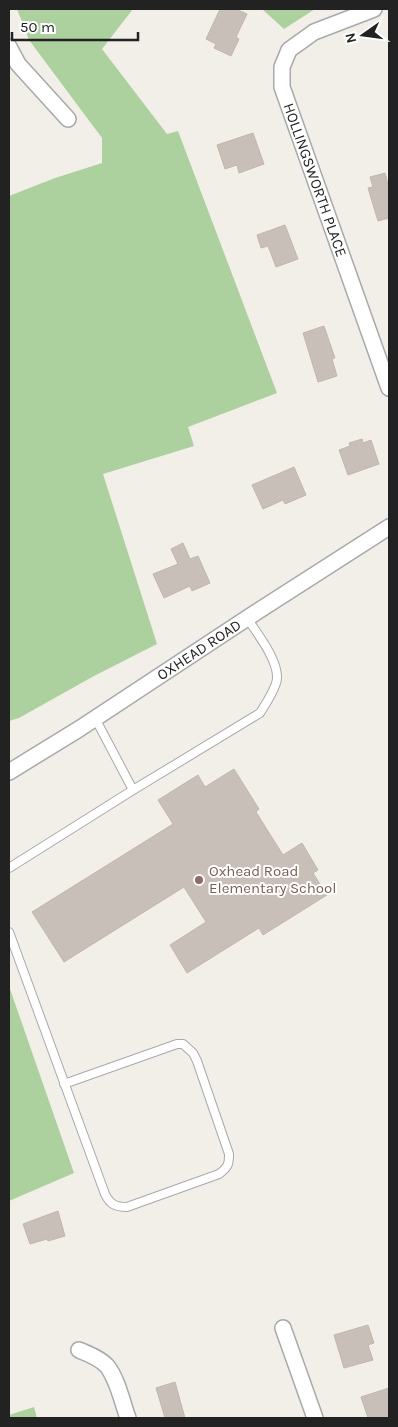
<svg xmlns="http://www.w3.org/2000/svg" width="398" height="1427" font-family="Karla,sans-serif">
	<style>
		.forest { fill: #add19e }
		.building { fill: #c7bfb8; stroke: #c4b6ab }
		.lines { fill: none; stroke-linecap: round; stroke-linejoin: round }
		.lane-casing { stroke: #a9a9a9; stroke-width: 10 }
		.street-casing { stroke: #a9a9a9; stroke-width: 18 }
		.lane { stroke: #fff; stroke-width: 8 }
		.street { stroke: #fff; stroke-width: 15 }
		.education-dot { fill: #8d6e63; stroke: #fff; stroke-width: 2 }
		.labels { text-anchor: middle; stroke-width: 4; stroke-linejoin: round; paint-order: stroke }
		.street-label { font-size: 15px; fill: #222; stroke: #fff }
		.education-label { font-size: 15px; fill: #785e54; stroke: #fff; text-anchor: start }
	</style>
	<rect width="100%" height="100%" fill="#f2efe9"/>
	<g class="forest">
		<path d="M 17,9 L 133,9 L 102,49 L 167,134 L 178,131 L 277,393 L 188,427 L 194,446 L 103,474 L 157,644 L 94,676 L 19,718 L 9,721 L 9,196 L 55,178 L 102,163 L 102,138 L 29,40 Z"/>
		<path d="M 262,9 L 315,9 L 284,29 Z"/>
		<path d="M 9,986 L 74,1173 L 9,1201 L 9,1090 L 10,1089 L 9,1085 Z"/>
		<path d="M 34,1407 L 37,1418 L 9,1418 L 9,1415 Z"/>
	</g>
	<g class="building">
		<path d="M 220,9 L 236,9 L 247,14 L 236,37 L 239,39 L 231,56 L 214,48 L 216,44 L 206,39 Z"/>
		<path d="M 253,133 L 264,164 L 239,173 L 237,165 L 225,169 L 217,145 Z"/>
		<path d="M 385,173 L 389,188 L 389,218 L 378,221 L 368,188 L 373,187 L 370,177 Z"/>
		<path d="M 285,225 L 298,259 L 276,267 L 268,246 L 261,248 L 257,235 Z"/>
		<path d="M 324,326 L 335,358 L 332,359 L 337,376 L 318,382 L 303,333 Z"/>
		<path d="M 362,439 L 363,443 L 371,440 L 379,464 L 348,475 L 339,450 L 350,446 L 349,443 Z"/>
		<path d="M 294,467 L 306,495 L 285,504 L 283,500 L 263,509 L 252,485 Z"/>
		<path d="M 183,543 L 190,559 L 198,556 L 210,583 L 192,591 L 190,586 L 164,598 L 153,574 L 178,564 L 171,549 Z"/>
		<path d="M 234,769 L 259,809 L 256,812 L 283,855 L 302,843 L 318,870 L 313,873 L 327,895 L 263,935 L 259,928 L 187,973 L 170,945 L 206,922 L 184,887 L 64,962 L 32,912 L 173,824 L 158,800 L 198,775 L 205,787 Z"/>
		<path d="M 58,1211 L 65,1236 L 48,1241 L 47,1239 L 30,1244 L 23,1224 Z"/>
		<path d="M 368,1325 L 374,1343 L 368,1345 L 373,1360 L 344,1368 L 334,1335 Z"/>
		<path d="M 175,1382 L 185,1418 L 165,1418 L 156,1388 Z"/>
		<path d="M 389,1388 L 389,1418 L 368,1418 L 361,1397 Z"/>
	</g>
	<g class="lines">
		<defs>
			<g id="lane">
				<path d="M 95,718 L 133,790"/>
				<path d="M 9,868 L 133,790 L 260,713 C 265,705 277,687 277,678 C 278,660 257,633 247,618"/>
				<path d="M 9,932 L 105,1194 C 110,1204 115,1207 127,1207 L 219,1174 C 228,1167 229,1165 229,1154 L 197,1061 L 193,1053 L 183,1044 L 177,1044 L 64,1084"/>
			</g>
			<g id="street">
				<path id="s1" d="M 374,9 L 314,32 L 289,50 L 282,67 L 282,87 L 389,388"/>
				<path d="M 9,47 L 18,64 L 68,119"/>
				<path id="s2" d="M 9,772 L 79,729 L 255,613 L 389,527"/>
				<path d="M 283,1328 L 315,1418"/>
				<path d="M 79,1350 C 88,1354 100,1358 107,1366 C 118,1380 122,1402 128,1418"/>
			</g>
		</defs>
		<use href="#lane" class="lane-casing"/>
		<use href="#street" class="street-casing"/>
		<use href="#lane" class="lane"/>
		<use href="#street" class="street"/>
	</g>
	<circle class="education-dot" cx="199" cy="880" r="5"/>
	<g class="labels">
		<g class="street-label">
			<text dy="5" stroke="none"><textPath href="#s1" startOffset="232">HOLLINGSWORTH PLACE</textPath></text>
			<text dy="5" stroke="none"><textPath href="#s2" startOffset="226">OXHEAD ROAD</textPath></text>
		</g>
		<g class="education-label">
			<text x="209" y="876">Oxhead Road<tspan x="209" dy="17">Elementary School</tspan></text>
		</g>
	</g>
	<rect width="398" height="1427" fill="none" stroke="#222222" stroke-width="20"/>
	<g transform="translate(363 35) rotate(256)" stroke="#ffffff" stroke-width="4" paint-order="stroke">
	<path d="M0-4L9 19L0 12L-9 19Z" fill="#222222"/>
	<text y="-8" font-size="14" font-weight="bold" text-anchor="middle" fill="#222222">N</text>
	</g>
	<path d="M12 32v8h126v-8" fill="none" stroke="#222222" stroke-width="2.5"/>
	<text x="20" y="32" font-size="15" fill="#222222" stroke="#ffffff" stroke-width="4" paint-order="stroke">50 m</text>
</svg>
